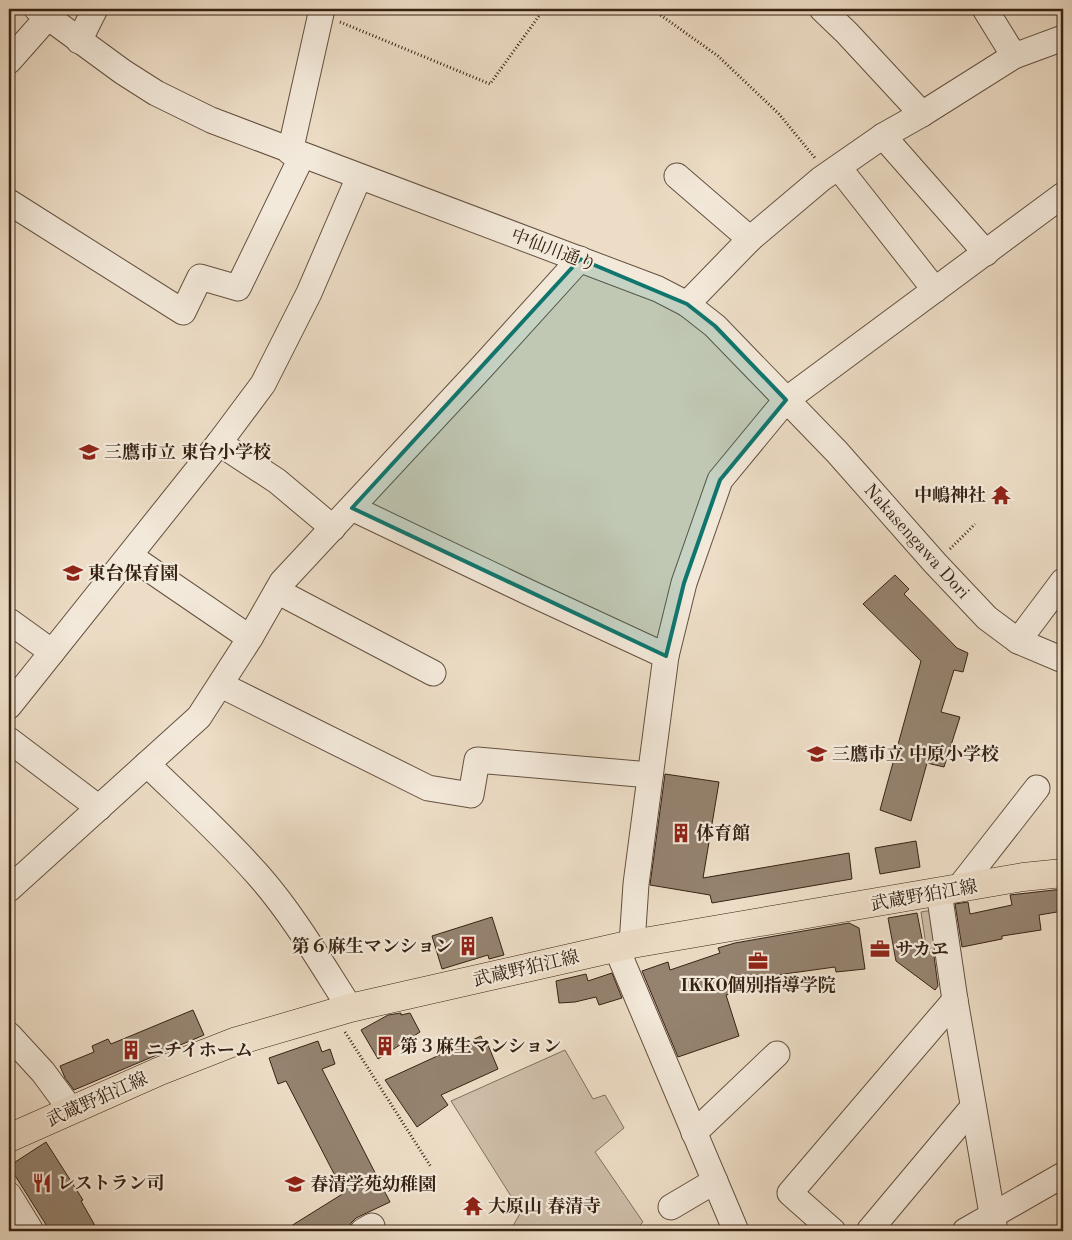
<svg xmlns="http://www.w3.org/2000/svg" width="1072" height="1240" font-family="'Old Standard TT','Noto Serif JP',serif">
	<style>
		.green { fill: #cebda8; stroke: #82705e }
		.building { fill: #958370; stroke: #362213 }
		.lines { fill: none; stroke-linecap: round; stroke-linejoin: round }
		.minor-casing { stroke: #645140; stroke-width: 27 }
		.major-casing { stroke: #362213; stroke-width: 29 }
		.path { stroke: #362213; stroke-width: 3; stroke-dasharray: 1 2.5; stroke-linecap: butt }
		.minor { stroke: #f3e9da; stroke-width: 25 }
		.major { stroke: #edddc6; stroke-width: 28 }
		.marked { fill: #0f766e; fill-opacity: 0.2; stroke: #0f766e; stroke-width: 4; stroke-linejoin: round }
		.labels { text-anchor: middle; stroke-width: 4.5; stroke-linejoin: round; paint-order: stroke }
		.street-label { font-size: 18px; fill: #362213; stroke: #f3e9da }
		.poi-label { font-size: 18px; font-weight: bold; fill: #362213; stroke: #f3e9da; text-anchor: start }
	</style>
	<rect width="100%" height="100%" fill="#edddc6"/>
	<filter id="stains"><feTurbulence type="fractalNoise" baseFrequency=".004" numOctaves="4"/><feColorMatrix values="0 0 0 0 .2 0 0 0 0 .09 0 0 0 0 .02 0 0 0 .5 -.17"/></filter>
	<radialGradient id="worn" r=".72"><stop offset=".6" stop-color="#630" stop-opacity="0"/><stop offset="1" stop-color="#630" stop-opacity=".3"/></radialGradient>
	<g class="green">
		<path d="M 933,910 L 939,950 L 927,952 L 921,912 Z"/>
		<path d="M 565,1050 L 593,1099 L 605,1095 L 624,1128 L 595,1152 L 643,1222 L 634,1231 L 510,1231 L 521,1212 L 451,1101 Z"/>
	</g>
	<g class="building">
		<path d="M 895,575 L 909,589 L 904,594 L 957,648 L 968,653 L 963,672 L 954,670 L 941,712 L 960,717 L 944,767 L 927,763 L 911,821 L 880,810 L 921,661 L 863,604 Z"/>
		<path d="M 665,774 L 719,782 L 703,878 L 849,853 L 852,879 L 712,903 L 710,895 L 650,885 Z"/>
		<path d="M 916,841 L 920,867 L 880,874 L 875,848 Z"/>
		<path d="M 1063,889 L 1063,911 L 1039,915 L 1041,930 L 1002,936 L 1002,939 L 962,947 L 955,904 L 968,902 L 970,914 L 1012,905 L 1010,895 Z"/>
		<path d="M 917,913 L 924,948 L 934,956 L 938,986 L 935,990 L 896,961 L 888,918 Z"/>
		<path d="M 492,917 L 504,955 L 489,959 L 488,955 L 442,969 L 432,936 Z"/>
		<path d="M 849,923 L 859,928 L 865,969 L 836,972 L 835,967 L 777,975 L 778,983 L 726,995 L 739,1036 L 678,1057 L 642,971 L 668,962 L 670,970 L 720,953 L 718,948 L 735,943 Z"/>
		<path d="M 612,973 L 622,998 L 599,1005 L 596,997 L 575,1002 L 559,1003 L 556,981 L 586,974 L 588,981 Z"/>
		<path d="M 193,1010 L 204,1035 L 74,1090 L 65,1078 L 60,1066 L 94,1052 L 92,1046 L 108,1039 L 111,1044 Z"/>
		<path d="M 401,1013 L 401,1015 L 410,1013 L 420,1032 L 378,1059 L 361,1030 L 388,1015 Z"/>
		<path d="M 481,1036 L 485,1046 L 488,1045 L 498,1069 L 441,1095 L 448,1105 L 417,1127 L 385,1080 Z"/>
		<path d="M 318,1041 L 322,1052 L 330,1049 L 335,1064 L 322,1069 L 390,1202 L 356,1218 L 351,1223 L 349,1228 L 344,1231 L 283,1231 L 344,1193 L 286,1081 L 278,1084 L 269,1058 Z"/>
		<path d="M 46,1142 L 83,1200 L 81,1201 L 98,1231 L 50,1231 L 9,1166 Z"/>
	</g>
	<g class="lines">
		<defs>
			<g id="minor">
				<path d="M 37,9 L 123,72 L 156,93 L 211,120 L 658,289 L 687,304 L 715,326 L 837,452 L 935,563 L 987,618 L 1018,641 L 1063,660"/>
				<path d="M 822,9 L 847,33 L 922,114"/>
				<path d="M 985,9 L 1014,56"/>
				<path d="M 79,41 L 95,9"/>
				<path d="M 9,61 L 47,18"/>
				<path d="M 883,136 L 986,253"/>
				<path d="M 290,152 L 322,9"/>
				<path d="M 839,168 L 935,290"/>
				<path d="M 677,176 L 750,239"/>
				<path d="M 9,202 L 183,312 L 200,277 L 238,288 L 302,156"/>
				<path d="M 687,304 L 750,239 L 821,179 L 883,136 L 922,114 L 1014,56 L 1063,38"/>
				<path d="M 219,443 L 277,481 L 333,528"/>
				<path d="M 352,508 L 530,593 L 666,656"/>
				<path d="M 130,556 L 250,638"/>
				<path d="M 277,591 L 433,673"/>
				<path d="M 9,621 L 52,652"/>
				<path d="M 1018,641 L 1063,581"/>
				<path d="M 221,685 L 428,788 L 471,795 L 477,760 L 650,775"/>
				<path d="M 9,706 L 219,443 L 263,384 L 309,293 L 359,177"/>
				<path d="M 9,740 L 99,808"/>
				<path d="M 147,764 C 185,801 224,836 259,876 C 294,916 321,963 350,1008"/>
				<path d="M 9,889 L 199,717 L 250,638 L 282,582 L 482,367 L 580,259"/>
				<path d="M 958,889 L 1037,788"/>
				<path d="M 939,892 L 955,1000 L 995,1231"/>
				<path d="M 632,944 L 636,884 L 666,656 L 684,583 L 720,480 L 786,400 L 1063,195"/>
				<path d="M 616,947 L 736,1231"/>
				<path d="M 9,1035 L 43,1072 L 71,1110"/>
				<path d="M 694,1133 L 777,1054"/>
				<path d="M 9,1195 L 31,1231"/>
				<path d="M 671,1207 L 715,1181"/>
				<path d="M 363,1231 L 372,1226"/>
				<path d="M 833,1231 L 790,1193 L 955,1000"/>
				<path d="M 869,1231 L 973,1107"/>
				<path d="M 965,1231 L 1063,1175"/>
			</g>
			<path id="major" d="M 9,1138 L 160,1071 L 234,1042 L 350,1008 L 632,944 L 1023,877 L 1063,873"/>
		</defs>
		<use href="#minor" class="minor-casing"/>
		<use href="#major" class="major-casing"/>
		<g class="path">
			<path d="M 652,9 L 718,56 L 779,114 L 815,158"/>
			<path d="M 340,22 L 490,84 L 544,9"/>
			<path d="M 950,549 L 975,524"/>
			<path d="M 345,1032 L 431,1167"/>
		</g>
		<use href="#minor" class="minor"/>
		<use href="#major" class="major"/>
	</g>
	<path class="marked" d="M 580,259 L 687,304 L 715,326 L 786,400 L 720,480 L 684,583 L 666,656 L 352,508 Z"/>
	<defs>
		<symbol id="school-bare" viewBox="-9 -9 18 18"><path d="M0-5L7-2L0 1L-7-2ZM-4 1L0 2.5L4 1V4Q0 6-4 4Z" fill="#8f2418" stroke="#f3e9da" stroke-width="2.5" paint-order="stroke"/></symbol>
		<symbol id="temple-bare" viewBox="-9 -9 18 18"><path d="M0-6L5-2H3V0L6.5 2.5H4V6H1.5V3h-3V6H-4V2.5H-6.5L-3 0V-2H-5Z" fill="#8f2418" stroke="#f3e9da" stroke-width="2.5" paint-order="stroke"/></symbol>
		<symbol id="building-bare" viewBox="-9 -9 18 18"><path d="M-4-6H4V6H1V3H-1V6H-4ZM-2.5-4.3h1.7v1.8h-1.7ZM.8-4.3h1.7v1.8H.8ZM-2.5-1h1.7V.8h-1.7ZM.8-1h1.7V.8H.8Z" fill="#8f2418" stroke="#f3e9da" stroke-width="2.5" paint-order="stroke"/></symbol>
		<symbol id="office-bare" viewBox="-9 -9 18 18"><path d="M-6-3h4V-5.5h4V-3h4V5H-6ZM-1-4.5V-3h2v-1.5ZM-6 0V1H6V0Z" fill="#8f2418" stroke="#f3e9da" stroke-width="2.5" paint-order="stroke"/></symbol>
		<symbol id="restaurant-bare" viewBox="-9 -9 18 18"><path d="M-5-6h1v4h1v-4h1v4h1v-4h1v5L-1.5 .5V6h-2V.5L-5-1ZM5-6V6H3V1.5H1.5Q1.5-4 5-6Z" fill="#8f2418" stroke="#f3e9da" stroke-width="2.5" paint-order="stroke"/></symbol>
	</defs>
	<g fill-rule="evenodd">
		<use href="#school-bare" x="75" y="438" width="28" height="28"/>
		<use href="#temple-bare" x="987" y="481" width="28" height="28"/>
		<use href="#school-bare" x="59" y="559" width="28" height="28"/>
		<use href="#school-bare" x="803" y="740" width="28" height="28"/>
		<use href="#building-bare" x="667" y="819" width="28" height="28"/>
		<use href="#building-bare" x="454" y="932" width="28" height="28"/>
		<use href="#office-bare" x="866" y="935" width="28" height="28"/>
		<use href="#office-bare" x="744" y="947" width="28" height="28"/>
		<use href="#building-bare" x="371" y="1032" width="28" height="28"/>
		<use href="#building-bare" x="117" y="1036" width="28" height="28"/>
		<use href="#restaurant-bare" x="28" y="1169" width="28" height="28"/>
		<use href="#school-bare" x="281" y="1170" width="28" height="28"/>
		<use href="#temple-bare" x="459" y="1192" width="28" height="28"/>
	</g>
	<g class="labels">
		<g class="street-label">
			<text transform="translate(554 250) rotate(21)" y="6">中仙川通り</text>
			<text transform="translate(917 541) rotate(48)" y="6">Nakasengawa Dori</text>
			<text transform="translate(924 895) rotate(-10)" y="6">武蔵野狛江線</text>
			<text transform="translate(526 968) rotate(-13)" y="6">武蔵野狛江線</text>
			<text transform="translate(97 1099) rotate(-24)" y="6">武蔵野狛江線</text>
		</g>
		<g class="poi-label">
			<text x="104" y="458">三鷹市立 東台小学校</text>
			<text x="986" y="501" text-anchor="end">中嶋神社</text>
			<text x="88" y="579">東台保育園</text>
			<text x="832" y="760">三鷹市立 中原小学校</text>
			<text x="696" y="839">体育館</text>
			<text x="453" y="952" text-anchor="end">第６麻生マンション</text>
			<text x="895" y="955">サカヱ</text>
			<text x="758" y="991" text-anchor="middle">IKKO個別指導学院</text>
			<text x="400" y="1052">第３麻生マンション</text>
			<text x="146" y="1056">ニチイホーム</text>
			<text x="57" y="1189">レストラン司</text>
			<text x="310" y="1190">春清学苑幼稚園</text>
			<text x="488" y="1212">大原山 春清寺</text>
		</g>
	</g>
	<rect width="1072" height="1240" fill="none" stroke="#edddc6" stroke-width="30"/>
	<rect x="10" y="10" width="1052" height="1220" fill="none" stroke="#362213" stroke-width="2.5"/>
	<rect x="15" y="15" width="1042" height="1210" fill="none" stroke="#362213"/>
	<rect width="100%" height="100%" filter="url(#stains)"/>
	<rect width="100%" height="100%" fill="url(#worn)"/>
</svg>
